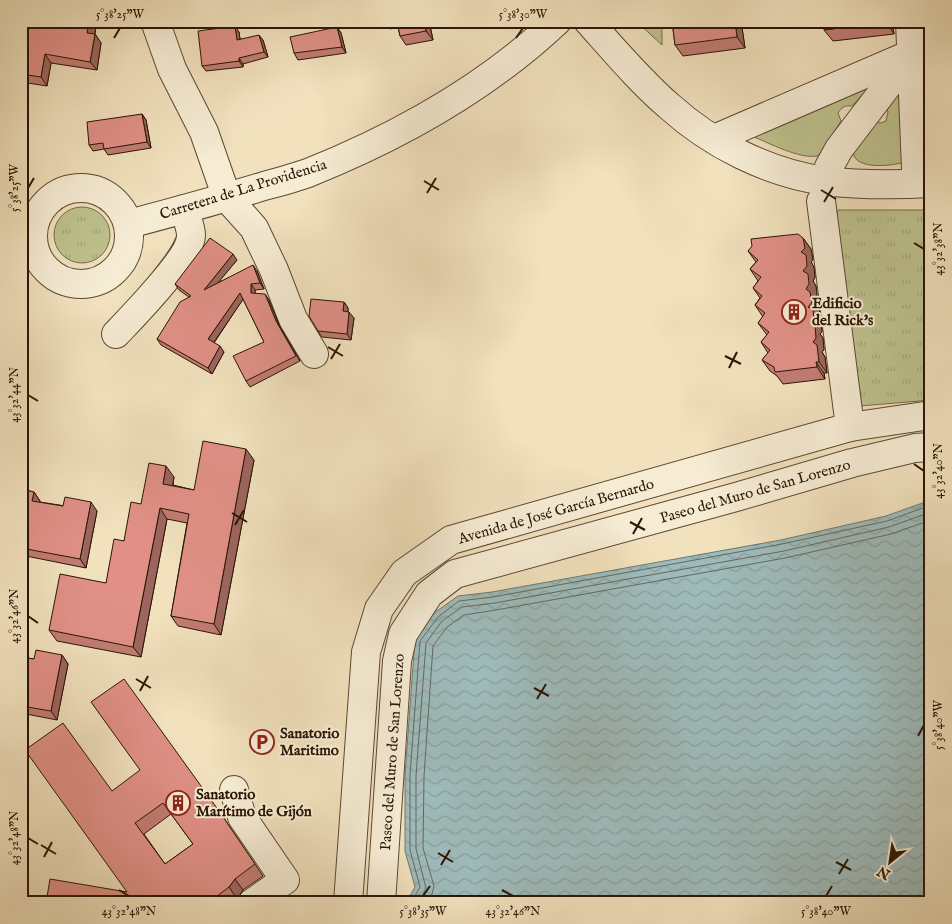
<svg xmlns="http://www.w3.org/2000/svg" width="952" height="924" font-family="'IM FELL English',serif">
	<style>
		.grass { fill: url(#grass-tufts); stroke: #746c49 }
		.garden { fill: #bec28e; stroke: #746c49 }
		.water { fill: url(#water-waves); stroke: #707972 }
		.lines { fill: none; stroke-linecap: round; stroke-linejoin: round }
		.shore { stroke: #646860; stroke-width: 1 }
		.minor-casing { stroke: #5c4832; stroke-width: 30 }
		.minor { stroke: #f6ecd4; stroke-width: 28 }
		.wall { fill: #c17c73; stroke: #2a1504; fill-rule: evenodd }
		.shaded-wall { fill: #9d655e; stroke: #2a1504 }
		.building { fill: #e09086; stroke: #2a1504; fill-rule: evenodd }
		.ticks { fill: none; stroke: #2a1504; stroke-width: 2 }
		.labels { text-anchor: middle; stroke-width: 4; stroke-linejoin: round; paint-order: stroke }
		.street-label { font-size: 15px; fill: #2a1504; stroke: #f6ecd4 }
		.poi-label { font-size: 15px; font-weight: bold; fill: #2a1504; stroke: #f6ecd4; text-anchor: start }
		.neatline { fill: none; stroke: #2a1504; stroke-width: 2 }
		.ticks-label { font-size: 12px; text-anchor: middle; fill: #2a1504 }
	</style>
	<defs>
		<pattern id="grass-tufts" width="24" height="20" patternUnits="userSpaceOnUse" patternTransform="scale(1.25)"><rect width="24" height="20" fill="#bec28e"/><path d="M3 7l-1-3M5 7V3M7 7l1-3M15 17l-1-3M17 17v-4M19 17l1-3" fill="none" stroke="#a3a679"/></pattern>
		<pattern id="water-waves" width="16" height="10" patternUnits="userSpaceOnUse" patternTransform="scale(1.25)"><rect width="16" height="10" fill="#9ebbbb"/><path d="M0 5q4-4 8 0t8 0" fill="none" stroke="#88a09f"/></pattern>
	</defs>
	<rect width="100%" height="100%" fill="#f1e1bd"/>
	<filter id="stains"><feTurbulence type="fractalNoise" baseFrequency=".004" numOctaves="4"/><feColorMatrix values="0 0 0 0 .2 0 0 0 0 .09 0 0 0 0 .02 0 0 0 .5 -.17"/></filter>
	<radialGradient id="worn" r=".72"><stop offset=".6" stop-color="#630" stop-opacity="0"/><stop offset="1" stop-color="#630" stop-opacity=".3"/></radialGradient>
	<g class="grass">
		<path d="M 636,21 L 662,21 L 662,45 Z"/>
		<circle cx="82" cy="235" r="28"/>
		<path d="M 838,210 L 931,210 L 931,400 L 860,406 L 832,233 Z"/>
	</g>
	<g class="garden">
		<path d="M 864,83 L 866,91 L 852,106 C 845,105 842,107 838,113 L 841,121 L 821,153 L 817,156 C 799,159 769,143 752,136 Z"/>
		<path d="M 899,91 L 907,161 C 896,166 854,171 853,152 C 853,142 867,130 874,122 L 881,123 L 886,121 L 888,112 L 886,107 Z"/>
	</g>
	<path class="water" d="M 931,500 L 931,903 L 406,903 L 415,887 L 405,851 L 405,775 L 415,638 L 434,613 L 458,596 L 492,592 L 781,540 L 886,516 Z"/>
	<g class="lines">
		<g class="shore">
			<path d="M 411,903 L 420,887 L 410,850 L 410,775 L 420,641 L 438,617 L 459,601 L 493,597 L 782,544 L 887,521 L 931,505"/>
			<path d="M 419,903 L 426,888 L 416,849 L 416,776 L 426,643 L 442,621 L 462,607 L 495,603 L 784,551 L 889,527 L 931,512"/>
			<path d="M 427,903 L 432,894 L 434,886 L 423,848 L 424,776 L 433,646 L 447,627 L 464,615 L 496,610 L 785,558 L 891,534 L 931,520"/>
		</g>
		<defs>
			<g id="minor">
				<path d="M 155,21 L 172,69 L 204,132 L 227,198 L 254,228 L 274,270 L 293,319 L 314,354"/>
				<path d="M 588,21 C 614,50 640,81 669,106 C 711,144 768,173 825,181 C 859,185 896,185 931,183"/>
				<path d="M 910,21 L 916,169"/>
				<path d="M 714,139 L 911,54"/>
				<path d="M 829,167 L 839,149 L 910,56"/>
				<circle cx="81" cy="236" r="48"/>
				<path d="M 821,201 L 850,427"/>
				<path d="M 129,224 C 174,212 219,200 264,186 C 279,182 294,178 308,173 C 398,137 486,88 557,21"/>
				<path d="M 116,334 C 132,317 192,256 191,235 C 191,227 186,217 184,209"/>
				<path d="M 234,790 L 242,817 L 285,880 L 252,903"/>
				<path d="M 348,903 L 366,652 L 379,609 L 404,573 L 451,540 L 850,427 L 931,415"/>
				<path d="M 381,903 L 397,661 L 403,634 L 429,594 L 455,574 L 736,497 L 852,463 L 915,448 L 931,447"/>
			</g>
		</defs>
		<use href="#minor" class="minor-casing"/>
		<use href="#minor" class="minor"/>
	</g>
	<g class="wall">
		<path d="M 21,21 L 92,21 L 96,27 L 95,34 L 101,43 L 97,70 L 51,63 L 47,86 L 21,82 Z"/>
		<path d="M 385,21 L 429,21 L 433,40 L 406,45 L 400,36 L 398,27 L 390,29 Z"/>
		<path d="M 672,21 L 741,21 L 745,48 L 683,56 L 675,45 Z"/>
		<path d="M 892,21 L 894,34 L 833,41 L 824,30 Z"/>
		<path d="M 337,27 L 341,33 L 346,53 L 298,60 L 294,53 Z"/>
		<path d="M 239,32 L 240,39 L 263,40 L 268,57 L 243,64 L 243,67 L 206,71 L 202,66 Z"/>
		<path d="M 142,114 L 146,120 L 151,148 L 108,155 L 104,149 L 93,151 L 89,145 Z"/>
		<path d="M 803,238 L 811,249 L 813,260 L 811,262 L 814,267 L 815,277 L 813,281 L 816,286 L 817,296 L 815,299 L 818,303 L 820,314 L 817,317 L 821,322 L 822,332 L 820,334 L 823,338 L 824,350 L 822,352 L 825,357 L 827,373 L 824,373 L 825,379 L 783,384 L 777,376 L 770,371 L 762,360 L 768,353 L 761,342 L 767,335 L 758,323 L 763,317 L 755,305 L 760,298 L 753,288 L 758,281 L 750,269 L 756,262 L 748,251 Z"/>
		<path d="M 237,260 L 218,282 L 257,271 L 264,289 L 255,290 L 255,293 L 269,300 L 280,327 L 300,361 L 250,387 L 246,381 L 264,342 L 243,299 L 214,343 L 224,352 L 212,374 L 161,345 L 157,339 L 189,297 L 179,290 L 175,284 Z"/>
		<path d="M 344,302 L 348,308 L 348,312 L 354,318 L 351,340 L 322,337 L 318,331 Z"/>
		<path d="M 254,460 L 221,635 L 178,626 L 171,616 L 187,523 L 167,519 L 141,657 L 57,641 L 49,630 L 106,583 L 124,541 L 141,504 L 174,477 L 173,485 L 194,490 Z"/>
		<path d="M 21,489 L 34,492 L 40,501 L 40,502 L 97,511 L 86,568 L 21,555 Z"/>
		<path d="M 62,655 L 68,664 L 57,720 L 21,713 L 21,657 L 34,659 Z"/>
		<path d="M 112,791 L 219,811 L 263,876 L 243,890 L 237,899 L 232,903 L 46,903 L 127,892 ZM 171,814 L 193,844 L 165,864 L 144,834 Z"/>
	</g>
	<g class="shaded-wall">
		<path d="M 89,21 L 92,21 L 96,27 L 93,42 L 87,33 Z"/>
		<path d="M 424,21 L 429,21 L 433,40 L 426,31 Z"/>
		<path d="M 735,21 L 741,21 L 745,48 L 737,37 Z"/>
		<path d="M 886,21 L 892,21 L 894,34 L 886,22 Z"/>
		<path d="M 235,26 L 239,32 L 241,46 L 237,40 Z"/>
		<path d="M 337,27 L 341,33 L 346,53 L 342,47 Z"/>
		<path d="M 95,34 L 101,43 L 97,70 L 90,62 Z"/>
		<path d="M 259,35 L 263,40 L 268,57 L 264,52 Z"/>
		<path d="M 45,54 L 51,63 L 47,86 L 41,77 Z"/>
		<path d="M 239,58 L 243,64 L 243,67 L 239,61 Z"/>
		<path d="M 142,114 L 146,120 L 151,148 L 147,142 Z"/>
		<path d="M 803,238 L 811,249 L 813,260 L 811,262 L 814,267 L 815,277 L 813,281 L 816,286 L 817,296 L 815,299 L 818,303 L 820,314 L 817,317 L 821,322 L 822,332 L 820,334 L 823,338 L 824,350 L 822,352 L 825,357 L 827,373 L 819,362 L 813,342 L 811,324 L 803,271 L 801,252 Z"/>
		<path d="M 233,254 L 237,260 L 208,295 L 204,290 Z"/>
		<path d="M 253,265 L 257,271 L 264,289 L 260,283 Z"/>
		<path d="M 251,284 L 255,290 L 255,299 L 251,293 Z"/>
		<path d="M 240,293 L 244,298 L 212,345 L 208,339 Z"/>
		<path d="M 265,294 L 269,300 L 280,327 L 300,361 L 276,321 Z"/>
		<path d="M 344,302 L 348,308 L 348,317 L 343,311 Z"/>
		<path d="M 349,312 L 354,318 L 351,340 L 347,334 Z"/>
		<path d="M 220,346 L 224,352 L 212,374 L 208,368 Z"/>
		<path d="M 816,362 L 824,373 L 825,379 L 817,367 Z"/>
		<path d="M 246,449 L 254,460 L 221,635 L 214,624 Z"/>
		<path d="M 166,466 L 174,477 L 171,494 L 163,484 Z"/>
		<path d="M 34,492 L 40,501 L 38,509 L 32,501 Z"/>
		<path d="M 91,502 L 97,511 L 86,568 L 80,559 Z"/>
		<path d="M 160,508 L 167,519 L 141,657 L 133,647 Z"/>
		<path d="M 62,655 L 68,664 L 57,720 L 51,711 Z"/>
		<path d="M 235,879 L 243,890 L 237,899 L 229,887 Z"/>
	</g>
	<g class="building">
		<path d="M 21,21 L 89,21 L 87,33 L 95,34 L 90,62 L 45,54 L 41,77 L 21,74 Z"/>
		<path d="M 397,21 L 424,21 L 426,31 L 400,36 Z"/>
		<path d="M 672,21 L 735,21 L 737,37 L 675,45 Z"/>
		<path d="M 823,21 L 886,21 L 886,22 L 824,30 Z"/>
		<path d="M 235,26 L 237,40 L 259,35 L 264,52 L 239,58 L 239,61 L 202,66 L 198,31 Z"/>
		<path d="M 337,27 L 342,47 L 294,53 L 290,37 Z"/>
		<path d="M 142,114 L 147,142 L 104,149 L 103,143 L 89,145 L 87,122 Z"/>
		<path d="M 798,234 L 803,238 L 805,248 L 801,252 L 806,255 L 807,266 L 803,271 L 808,274 L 809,284 L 806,289 L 810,292 L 812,302 L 808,307 L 813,310 L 814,320 L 811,324 L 815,326 L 816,338 L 813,342 L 817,345 L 819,362 L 816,362 L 817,367 L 775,372 L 774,367 L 762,360 L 770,350 L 761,342 L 769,332 L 758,323 L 765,313 L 755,305 L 762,296 L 753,288 L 761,277 L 750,269 L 758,260 L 748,251 L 752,246 L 751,239 Z"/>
		<path d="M 210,238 L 233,254 L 204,290 L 253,265 L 260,283 L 251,284 L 251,293 L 265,294 L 276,321 L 296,356 L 246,381 L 233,356 L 264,342 L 240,293 L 208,339 L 220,346 L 208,368 L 157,339 L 180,302 L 191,296 L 175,284 Z"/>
		<path d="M 311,299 L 344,302 L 343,311 L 349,312 L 347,334 L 318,331 L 309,316 Z"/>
		<path d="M 203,441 L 246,449 L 214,624 L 171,616 L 189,514 L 160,508 L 133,647 L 49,630 L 60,574 L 106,583 L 114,539 L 124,541 L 131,502 L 141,504 L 149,463 L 166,466 L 163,484 L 194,490 Z"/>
		<path d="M 21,489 L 34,492 L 32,501 L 63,506 L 65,497 L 91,502 L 80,559 L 21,548 Z"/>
		<path d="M 36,650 L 62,655 L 51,711 L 21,706 L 21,657 L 34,659 Z"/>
		<path d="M 124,679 L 219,811 L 255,864 L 235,879 L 229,887 L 208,903 L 46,903 L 50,879 L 127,892 L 25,750 L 63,723 L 112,791 L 140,770 L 91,702 ZM 163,803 L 193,844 L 165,864 L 135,823 Z"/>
	</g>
	<path class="ticks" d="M 114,38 L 120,28M 516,38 L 523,28M 424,181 L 439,190M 28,188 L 34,178M 821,190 L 836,199M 427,193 L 436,178M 824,202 L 833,187M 914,243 L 924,249M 328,347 L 343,356M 725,356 L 741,364M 331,359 L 340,344M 729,368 L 737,352M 28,395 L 38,401M 914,464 L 924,471M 232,513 L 247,522M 630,522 L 645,530M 235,525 L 244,510M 633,534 L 642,518M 28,616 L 38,623M 136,679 L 151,688M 534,688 L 549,696M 140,691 L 148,676M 537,699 L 546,684M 918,736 L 924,725M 28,838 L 38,844M 41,845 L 56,854M 438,853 L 453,862M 44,857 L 52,842M 836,862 L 851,870M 441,865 L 450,850M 839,874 L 848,859M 119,890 L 129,896M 502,890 L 513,896M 423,896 L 430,886M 826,896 L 832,886"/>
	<defs>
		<symbol id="building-ring" viewBox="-11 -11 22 22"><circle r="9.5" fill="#f6ecd4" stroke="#8f2418" stroke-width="1.5"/><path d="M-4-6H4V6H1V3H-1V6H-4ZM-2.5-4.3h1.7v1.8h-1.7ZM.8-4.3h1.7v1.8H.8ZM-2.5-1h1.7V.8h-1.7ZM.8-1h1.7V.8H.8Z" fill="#8f2418"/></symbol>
		<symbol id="parking-ring" viewBox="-11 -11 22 22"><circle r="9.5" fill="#f6ecd4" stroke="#8f2418" stroke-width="1.5"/><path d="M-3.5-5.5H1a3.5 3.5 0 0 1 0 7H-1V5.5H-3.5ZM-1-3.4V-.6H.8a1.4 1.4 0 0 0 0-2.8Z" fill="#8f2418"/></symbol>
	</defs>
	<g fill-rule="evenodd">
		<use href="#building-ring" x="780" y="298" width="28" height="28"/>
		<use href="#parking-ring" x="248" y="728" width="28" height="28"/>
		<use href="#building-ring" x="164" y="789" width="28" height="28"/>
	</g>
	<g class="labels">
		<g class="street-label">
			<text transform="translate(243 189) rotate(-17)" y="5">Carretera de La Providencia</text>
			<text transform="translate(755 491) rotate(-16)" y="5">Paseo del Muro de San Lorenzo</text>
			<text transform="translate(556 511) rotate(-16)" y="5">Avenida de José García Bernardo</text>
			<text transform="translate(392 752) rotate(-86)" y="5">Paseo del Muro de San Lorenzo</text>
		</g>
		<g class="poi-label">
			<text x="812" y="308">Edificio<tspan x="812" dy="17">del Rick's</tspan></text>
			<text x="280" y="738">Sanatorio<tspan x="280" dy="17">Maritimo</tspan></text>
			<text x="196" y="799">Sanatorio<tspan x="196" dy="17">Marítimo de Gijón</tspan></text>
		</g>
	</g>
	<rect width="952" height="924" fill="none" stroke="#f1e1bd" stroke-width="55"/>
	<g transform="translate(890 862) rotate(210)" stroke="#f6ecd4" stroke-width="4" paint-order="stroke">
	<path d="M0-4L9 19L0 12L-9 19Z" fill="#2a1504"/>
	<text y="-8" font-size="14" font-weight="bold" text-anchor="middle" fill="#2a1504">N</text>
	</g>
	<rect x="28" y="28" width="896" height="868" class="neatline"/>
	<g class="ticks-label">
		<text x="120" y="18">5°38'25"W</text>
		<text x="523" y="18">5°38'30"W</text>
		<text transform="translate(14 188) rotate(-90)" y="4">5°38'25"W</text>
		<text transform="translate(938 249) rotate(-90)" y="4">43°32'38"N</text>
		<text transform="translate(14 395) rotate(-90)" y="4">43°32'44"N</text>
		<text transform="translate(938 471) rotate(-90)" y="4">43°32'40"N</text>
		<text transform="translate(14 616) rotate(-90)" y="4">43°32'46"N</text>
		<text transform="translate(938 725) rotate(-90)" y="4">5°38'40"W</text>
		<text transform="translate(14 838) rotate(-90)" y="4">43°32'48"N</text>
		<text x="129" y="915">43°32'48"N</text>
		<text x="423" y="915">5°38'35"W</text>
		<text x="513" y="915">43°32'46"N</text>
		<text x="826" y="915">5°38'40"W</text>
	</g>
	<rect width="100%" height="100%" filter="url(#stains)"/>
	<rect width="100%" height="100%" fill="url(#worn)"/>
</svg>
